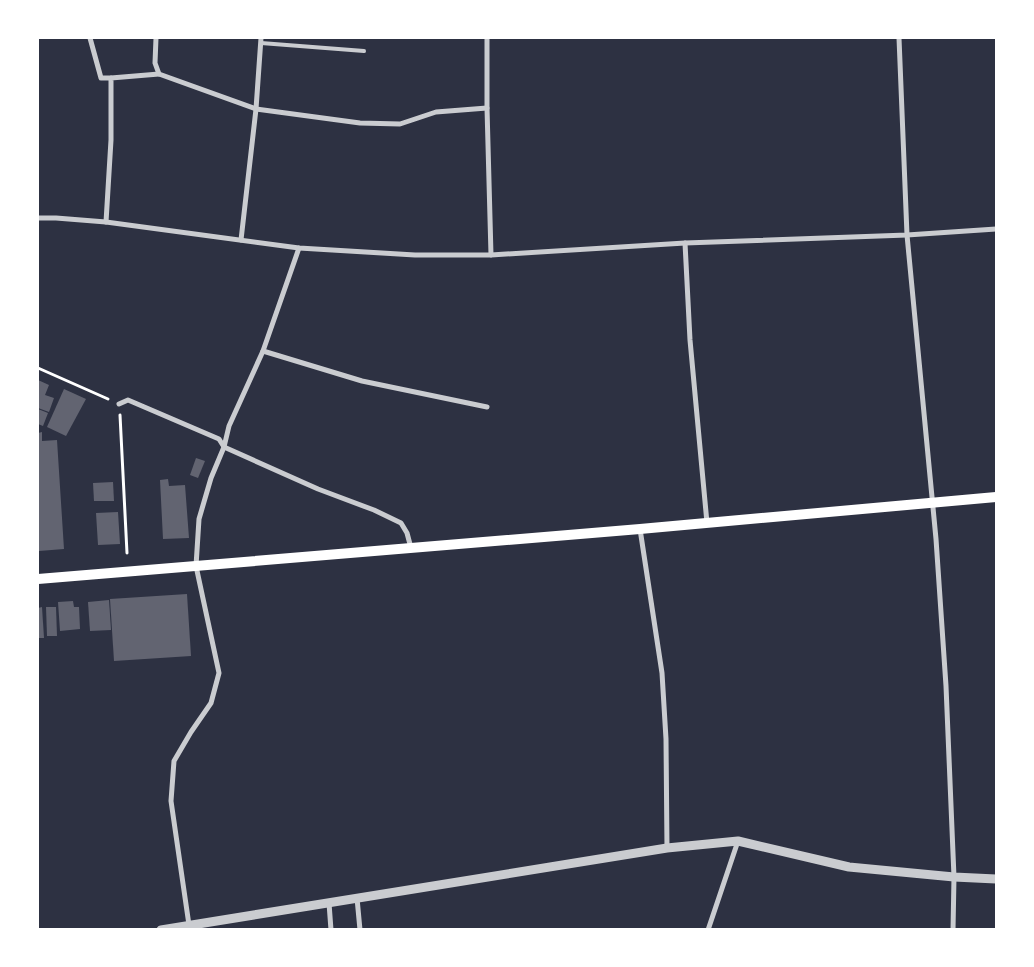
<svg xmlns="http://www.w3.org/2000/svg" width="1034" height="967" font-family="'Libre Baskerville',serif">
	<style>
		.building { fill: #626471 }
		.lines { fill: none; stroke-linecap: round; stroke-linejoin: round }
		.path { stroke: #fff; stroke-width: 3 }
		.service { stroke: #caccd0; stroke-width: 4 }
		.minor { stroke: #caccd0; stroke-width: 5 }
		.tertiary { stroke: #caccd0; stroke-width: 9 }
		.secondary { stroke: #fff; stroke-width: 10 }
	</style>
	<rect width="100%" height="100%" fill="#2d3142"/>
	<g class="building">
		<path d="M 38,380 L 49,385 L 45,395 L 54,398 L 49,412 L 38,408 Z"/>
		<path d="M 64,389 L 86,399 L 66,436 L 47,427 Z"/>
		<path d="M 38,409 L 48,413 L 43,426 L 38,424 Z"/>
		<path d="M 42,432 L 42,441 L 57,440 L 64,549 L 39,551 L 38,433 Z"/>
		<path d="M 196,458 L 205,461 L 198,478 L 190,475 Z"/>
		<path d="M 168,479 L 169,486 L 185,485 L 189,538 L 163,539 L 160,480 Z"/>
		<path d="M 113,482 L 114,501 L 94,501 L 93,483 Z"/>
		<path d="M 118,512 L 120,544 L 98,545 L 96,513 Z"/>
		<path d="M 187,594 L 191,656 L 114,661 L 110,599 Z"/>
		<path d="M 109,600 L 111,630 L 90,631 L 88,602 Z"/>
		<path d="M 73,601 L 74,607 L 79,607 L 80,629 L 60,631 L 58,602 Z"/>
		<path d="M 42,607 L 44,638 L 38,638 L 38,608 Z"/>
		<path d="M 46,607 L 56,607 L 57,636 L 47,636 Z"/>
	</g>
	<g class="lines">
		<g class="path">
			<path d="M 38,368 L 108,399"/>
			<path d="M 120,415 L 127,553"/>
		</g>
		<path class="service" d="M 261,43 L 364,51"/>
		<g class="minor">
			<path d="M 90,38 L 101,78 L 111,78"/>
			<path d="M 156,38 L 155,63 L 159,74 L 256,109 L 360,123 L 400,124 L 436,112 L 487,108"/>
			<path d="M 487,38 L 487,108 L 491,255"/>
			<path d="M 899,38 L 907,235 L 936,539 L 946,686 L 954,877 L 953,930"/>
			<path d="M 38,218 L 56,218 L 106,222 L 299,248 L 415,255 L 491,255 L 685,243 L 907,235 L 996,229"/>
			<path d="M 106,222 L 111,140 L 111,78 L 159,74"/>
			<path d="M 241,240 L 256,109 L 261,38"/>
			<path d="M 685,243 L 690,340 L 707,523"/>
			<path d="M 263,351 L 362,381 L 487,407"/>
			<path d="M 119,404 L 128,400 L 219,439 L 224,447 L 318,489 L 374,510 L 401,523 L 407,533 L 411,548"/>
			<path d="M 640,529 L 662,673 L 666,739 L 667,848"/>
			<path d="M 357,898 L 360,930"/>
			<path d="M 329,903 L 331,930"/>
			<path d="M 189,925 L 171,801 L 174,761 L 191,732 L 211,703 L 219,673 L 196,566 L 199,519 L 211,478 L 224,447 L 229,426 L 263,351 L 299,248"/>
			<path d="M 708,930 L 738,841"/>
		</g>
		<path class="tertiary" d="M 161,930 L 667,848 L 738,841 L 849,867 L 954,877 L 996,879"/>
		<path class="secondary" d="M 38,579 L 640,529 L 996,497"/>
	</g>
	<rect width="1034" height="967" fill="none" stroke="#ffffff" stroke-width="78"/>
</svg>
